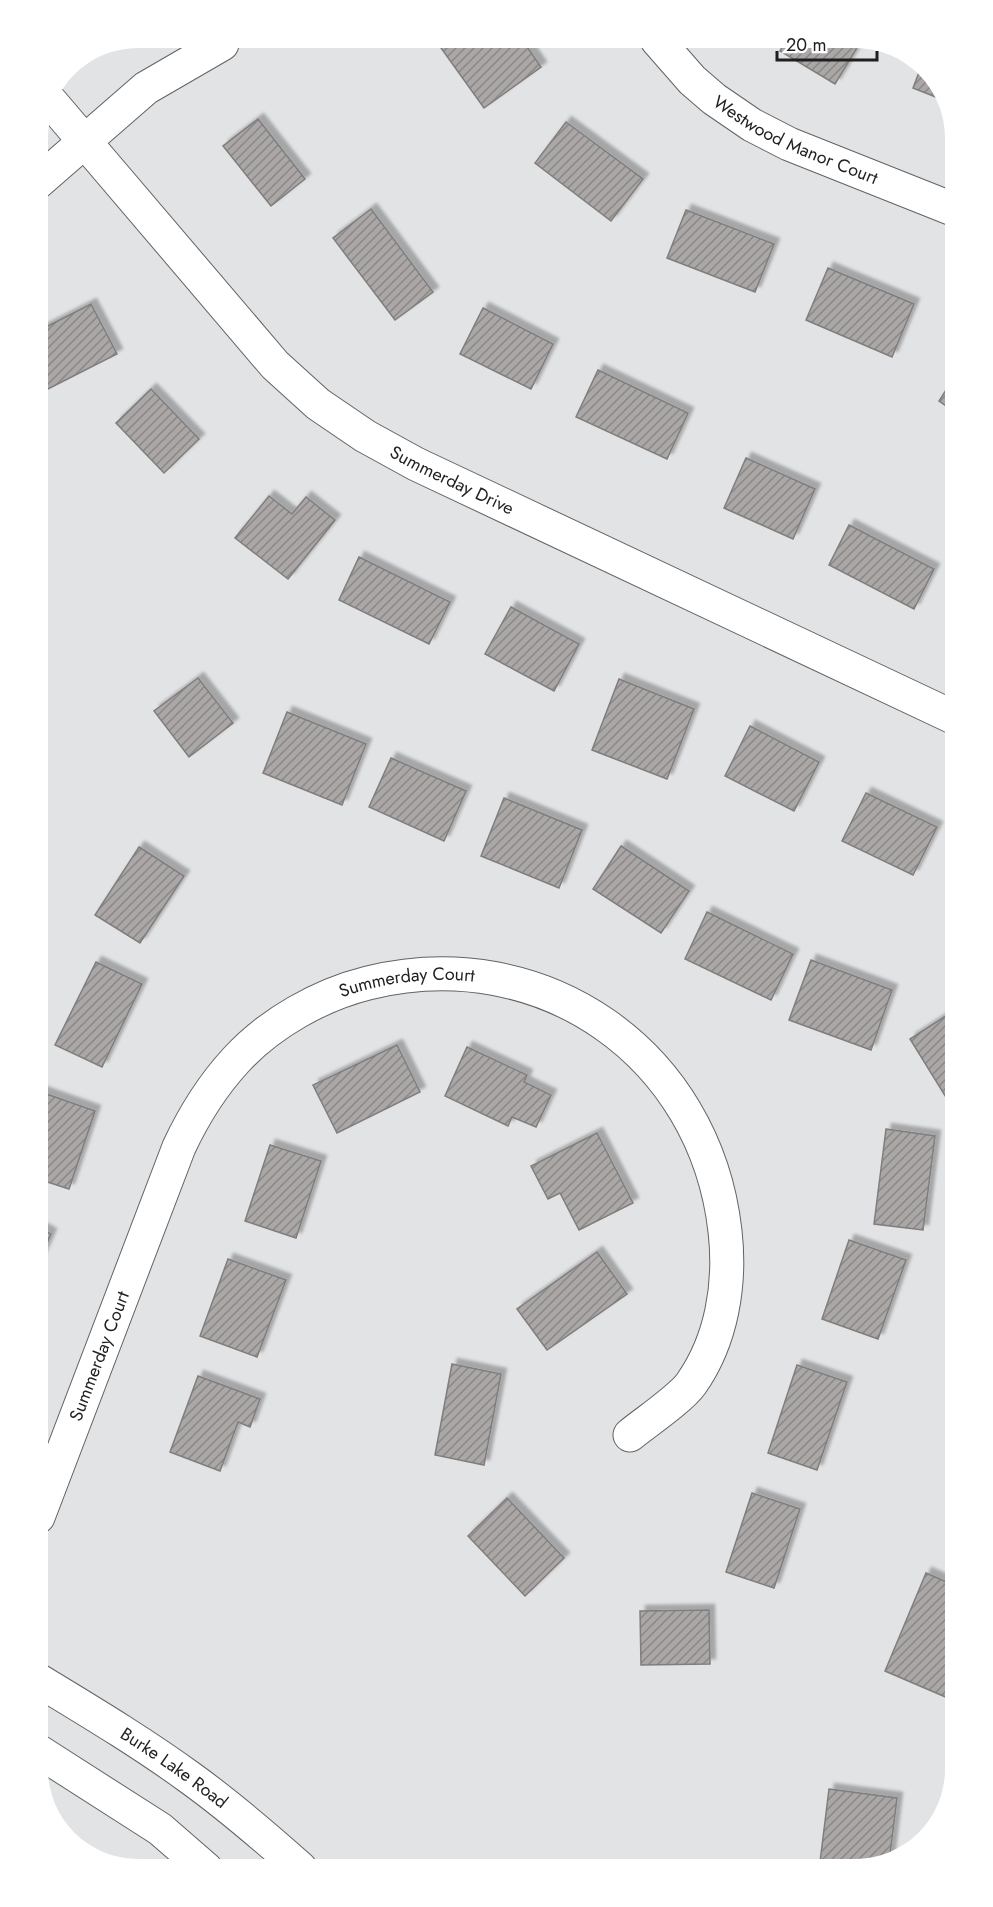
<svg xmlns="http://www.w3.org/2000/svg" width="993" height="1907" font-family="Jost,sans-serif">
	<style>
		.building { fill: url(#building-hatch); stroke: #807e7d; stroke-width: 1.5; filter: url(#shadow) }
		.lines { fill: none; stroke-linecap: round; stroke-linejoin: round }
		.minor-casing { stroke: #626365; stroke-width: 35 }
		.major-casing { stroke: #626365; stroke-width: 35 }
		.minor { stroke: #fff; stroke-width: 33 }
		.major { stroke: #fff; stroke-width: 33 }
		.labels { text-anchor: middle; stroke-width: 6; stroke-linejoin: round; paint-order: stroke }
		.street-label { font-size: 18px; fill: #1f1f20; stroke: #fff }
	</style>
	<defs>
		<pattern id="building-hatch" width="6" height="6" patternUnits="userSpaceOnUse" patternTransform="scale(1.5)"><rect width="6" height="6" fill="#aaa7a6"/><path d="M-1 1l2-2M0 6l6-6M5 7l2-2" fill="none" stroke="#8a8787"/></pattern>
		<filter id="shadow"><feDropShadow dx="5.5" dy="-5.5" stdDeviation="1.5" flood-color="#0004"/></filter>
	</defs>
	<rect width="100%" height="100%" fill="#e1e3e5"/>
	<g class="building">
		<path d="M 787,38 L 863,38 L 835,84 L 780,51 Z"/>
		<path d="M 523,41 L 541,67 L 484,108 L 441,48 L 450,42 Z"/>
		<path d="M 921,67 L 948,99 L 948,102 L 913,88 Z"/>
		<path d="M 258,119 L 305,179 L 271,206 L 223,146 Z"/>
		<path d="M 566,122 L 643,179 L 611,221 L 535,163 Z"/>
		<path d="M 371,209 L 433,292 L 395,320 L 333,238 Z"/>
		<path d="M 686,210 L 774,244 L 755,292 L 667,258 Z"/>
		<path d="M 828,268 L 914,304 L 892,357 L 806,320 Z"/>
		<path d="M 91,304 L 117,354 L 38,394 L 38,331 Z"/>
		<path d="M 483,308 L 553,344 L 531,389 L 460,354 Z"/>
		<path d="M 598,370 L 688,413 L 667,459 L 576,417 Z"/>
		<path d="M 955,376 L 955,412 L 939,401 Z"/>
		<path d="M 151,389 L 199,439 L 164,473 L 116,423 Z"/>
		<path d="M 746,458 L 815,489 L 793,539 L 724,508 Z"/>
		<path d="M 269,496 L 292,514 L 306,497 L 335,520 L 288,579 L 235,538 Z"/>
		<path d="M 849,525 L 934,569 L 914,609 L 829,565 Z"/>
		<path d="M 359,557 L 450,602 L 429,644 L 339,600 Z"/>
		<path d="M 511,607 L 579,644 L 554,691 L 485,654 Z"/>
		<path d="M 198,678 L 233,723 L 189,757 L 154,711 Z"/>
		<path d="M 619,679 L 694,709 L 667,779 L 592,750 Z"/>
		<path d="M 287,712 L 366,744 L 342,805 L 263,773 Z"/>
		<path d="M 750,726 L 819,762 L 794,811 L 725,776 Z"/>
		<path d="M 391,758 L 466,791 L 444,841 L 369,807 Z"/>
		<path d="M 866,793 L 937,827 L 913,875 L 842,841 Z"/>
		<path d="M 504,798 L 582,830 L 559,888 L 481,856 Z"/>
		<path d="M 621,846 L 689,891 L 661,933 L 593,889 Z"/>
		<path d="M 139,847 L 184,876 L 140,943 L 95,915 Z"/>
		<path d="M 707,912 L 793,954 L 771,1000 L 685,959 Z"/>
		<path d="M 811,960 L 892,990 L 871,1050 L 789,1020 Z"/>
		<path d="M 96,962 L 142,984 L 102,1067 L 55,1045 Z"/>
		<path d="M 955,1010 L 955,1105 L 952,1107 L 910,1039 Z"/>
		<path d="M 397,1045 L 420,1092 L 337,1133 L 313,1085 Z"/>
		<path d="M 467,1047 L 527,1075 L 524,1082 L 551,1095 L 536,1127 L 512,1117 L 508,1126 L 445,1096 Z"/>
		<path d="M 38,1091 L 95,1111 L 69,1189 L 38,1179 Z"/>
		<path d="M 886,1129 L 935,1136 L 923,1230 L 874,1224 Z"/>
		<path d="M 597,1133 L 633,1203 L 579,1230 L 560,1193 L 548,1199 L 531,1166 Z"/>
		<path d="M 270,1145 L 321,1161 L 296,1238 L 245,1221 Z"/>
		<path d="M 38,1227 L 51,1234 L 38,1264 Z"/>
		<path d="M 849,1240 L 906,1260 L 878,1339 L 822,1319 Z"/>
		<path d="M 597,1252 L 627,1294 L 547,1350 L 517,1309 Z"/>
		<path d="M 228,1259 L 286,1280 L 257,1357 L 200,1336 Z"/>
		<path d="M 452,1364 L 501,1374 L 484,1465 L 435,1455 Z"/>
		<path d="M 797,1365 L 847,1382 L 817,1470 L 768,1453 Z"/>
		<path d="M 198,1376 L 260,1399 L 250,1427 L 238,1422 L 220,1471 L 170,1452 Z"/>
		<path d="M 752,1493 L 800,1509 L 774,1588 L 726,1572 Z"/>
		<path d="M 507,1498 L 564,1558 L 525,1596 L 468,1536 Z"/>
		<path d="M 926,1573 L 951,1584 L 955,1574 L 955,1701 L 885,1671 Z"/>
		<path d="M 709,1610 L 710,1664 L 641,1665 L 640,1611 Z"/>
		<path d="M 829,1789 L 897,1798 L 889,1862 L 820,1862 Z"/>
	</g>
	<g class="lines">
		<defs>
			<g id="minor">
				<path id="s1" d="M 657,40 L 692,80 L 714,99 L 752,125 L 789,144 L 955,210"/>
				<path id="s2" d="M 51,102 L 275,365 L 318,404 L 365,436 L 416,464 L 955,718"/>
				<path d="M 38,182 L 146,88 L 222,44"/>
				<path id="s3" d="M 38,1517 L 179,1147 C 194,1115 212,1086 236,1060 C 270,1023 320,995 368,983 C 542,940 705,1053 725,1231 C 731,1284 722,1340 691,1384 C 680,1399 646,1422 630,1435"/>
			</g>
			<g id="major">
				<path id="s4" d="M 38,1680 C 89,1711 141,1742 189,1777 C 228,1805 264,1836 300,1868"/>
				<path d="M 38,1751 L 160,1829 L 206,1869"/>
			</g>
		</defs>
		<use href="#minor" class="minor-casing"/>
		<use href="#major" class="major-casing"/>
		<use href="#minor" class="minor"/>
		<use href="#major" class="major"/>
	</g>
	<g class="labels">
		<g class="street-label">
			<text dy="6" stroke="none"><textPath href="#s1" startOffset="174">Westwood Manor Court</textPath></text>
			<text dy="6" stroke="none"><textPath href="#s2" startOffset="558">Summerday Drive</textPath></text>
			<text dy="6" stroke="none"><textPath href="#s3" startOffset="694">Summerday Court</textPath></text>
			<text dy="6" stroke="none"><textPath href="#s3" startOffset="172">Summerday Court</textPath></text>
			<text dy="6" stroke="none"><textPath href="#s4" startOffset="162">Burke Lake Road</textPath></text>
		</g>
	</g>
	<path d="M0 0H993V1907H0ZM138 48H855A90 90 0 0 1 945 138V1769A90 90 0 0 1 855 1859H138A90 90 0 0 1 48 1769V138A90 90 0 0 1 138 48Z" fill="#fff" fill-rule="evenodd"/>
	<path d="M777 51v9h100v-9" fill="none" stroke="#1f1f20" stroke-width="3"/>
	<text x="786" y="51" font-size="18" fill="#1f1f20" stroke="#ffffff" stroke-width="4.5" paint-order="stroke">20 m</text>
</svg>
